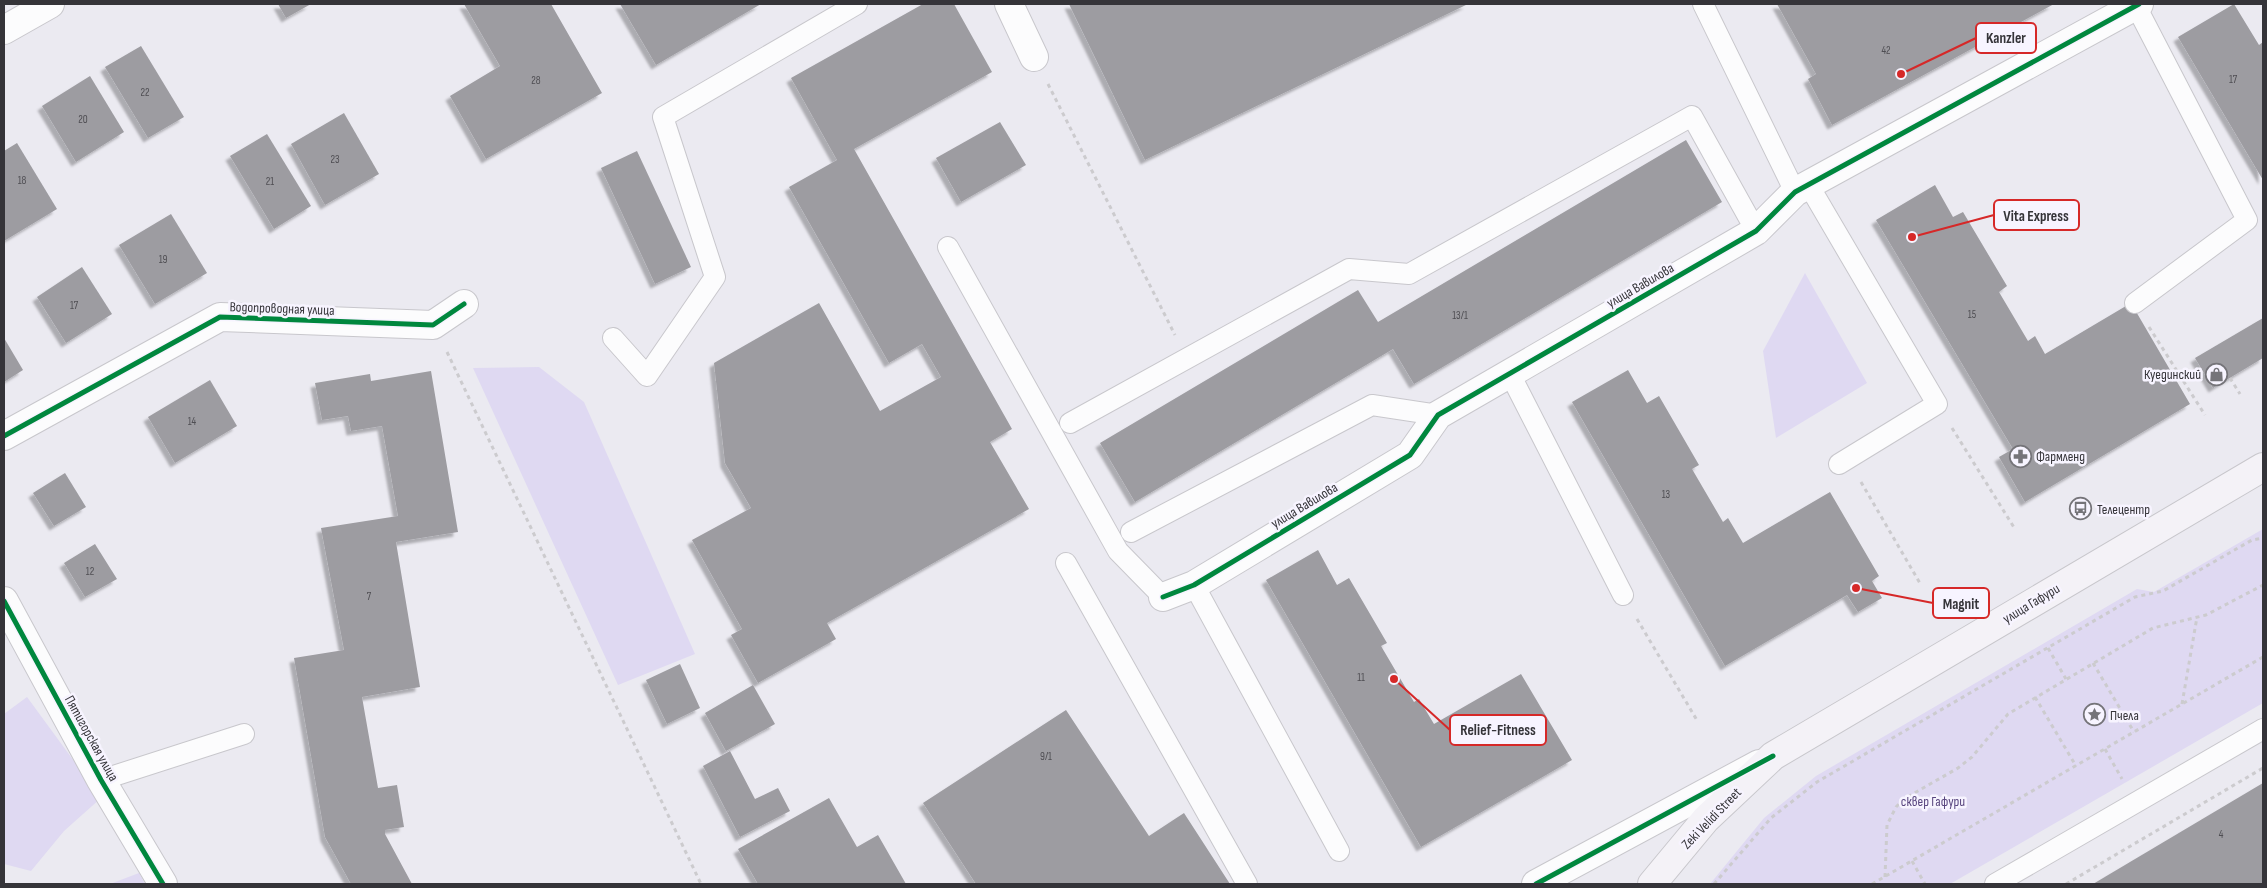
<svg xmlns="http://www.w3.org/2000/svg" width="2267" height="888" font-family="'Sofia Sans Condensed',sans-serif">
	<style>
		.green { fill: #dfd9f2 }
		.building { fill: #9d9ca1; filter: url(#shadow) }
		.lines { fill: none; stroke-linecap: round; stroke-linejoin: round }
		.lane-casing { stroke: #c8c7cc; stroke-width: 22 }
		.street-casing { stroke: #c8c7cc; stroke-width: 30 }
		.secondary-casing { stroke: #c8c7cc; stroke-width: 30 }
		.path { stroke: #cccbce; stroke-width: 3; stroke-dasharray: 4 4; stroke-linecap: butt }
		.lane { stroke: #fcfcfd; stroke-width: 20 }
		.street { stroke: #fcfcfd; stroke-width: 28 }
		.secondary { stroke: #f4f2f7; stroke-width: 28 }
		.cycleway-casing { stroke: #f7f4ff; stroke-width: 8 }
		.cycleway { stroke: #00873e; stroke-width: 5 }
		.labels { text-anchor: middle; stroke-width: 5; stroke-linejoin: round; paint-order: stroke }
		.number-label { font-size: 11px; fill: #4f4e53 }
		.street-label { font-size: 14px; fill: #353439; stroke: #f7f4ff }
		.poi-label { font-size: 14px; fill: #353439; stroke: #f7f4ff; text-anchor: start }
		.park-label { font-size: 14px; fill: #58457f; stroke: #f7f4ff }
		.leader { fill: none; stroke: #d62828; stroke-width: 2 }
		.callout-dot { fill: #d62828; stroke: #f7f4ff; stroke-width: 2 }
		.callout { fill: #f7f4ff; stroke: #d62828; stroke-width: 2 }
		.callout-label { font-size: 15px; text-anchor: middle; font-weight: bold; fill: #353439 }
	</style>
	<defs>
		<filter id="shadow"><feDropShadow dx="-4.5" dy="4.5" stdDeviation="1" flood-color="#0004"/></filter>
	</defs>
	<rect width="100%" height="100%" fill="#ebeaf1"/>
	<g class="green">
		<path d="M 1805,273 L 1867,383 L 1776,438 L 1763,351 Z"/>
		<path d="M 539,367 L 584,402 L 695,654 L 618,685 L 473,368 Z"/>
		<path d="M 2263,529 L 2263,703 L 1950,884 L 1710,884 L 1764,818 L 1816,776 L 2137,589 L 2154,592 Z"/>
		<path d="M 27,697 L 101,798 L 64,831 L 31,871 L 4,864 L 4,714 Z"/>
		<path d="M 139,873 L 145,884 L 110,884 Z"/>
	</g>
	<g class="building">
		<path d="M 278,4 L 311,4 L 286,18 Z"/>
		<path d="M 464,4 L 551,4 L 602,93 L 486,159 L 450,96 L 500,66 Z"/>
		<path d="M 620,4 L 761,4 L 656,65 Z"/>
		<path d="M 923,4 L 954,4 L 992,72 L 854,149 L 1012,429 L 990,442 L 1029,509 L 827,623 L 836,639 L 758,683 L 731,635 L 742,629 L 692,540 L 751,508 L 725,463 L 714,363 L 819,303 L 880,411 L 941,377 L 922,344 L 889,363 L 789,187 L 837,160 L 791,78 Z"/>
		<path d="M 1069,4 L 1468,4 L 1145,160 Z"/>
		<path d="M 1777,4 L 2054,4 L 1832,125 L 1808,79 L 1816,74 Z"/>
		<path d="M 2234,4 L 2259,45 L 2263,42 L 2263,180 L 2178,37 Z"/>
		<path d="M 141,46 L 184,117 L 148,138 L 105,67 Z"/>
		<path d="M 90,76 L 124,132 L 76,162 L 42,106 Z"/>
		<path d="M 344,113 L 379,174 L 325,205 L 291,144 Z"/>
		<path d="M 1000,122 L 1026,165 L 961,202 L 936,158 Z"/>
		<path d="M 267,134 L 311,206 L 274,229 L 230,156 Z"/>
		<path d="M 1686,140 L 1722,202 L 1414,384 L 1393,349 L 1135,502 L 1100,443 L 1358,290 L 1378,322 Z"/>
		<path d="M 17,143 L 57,209 L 4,241 L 4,151 Z"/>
		<path d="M 637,151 L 691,267 L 655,284 L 601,168 Z"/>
		<path d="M 1935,185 L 1953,217 L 1963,212 L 2007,286 L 1999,292 L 2028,341 L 2035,336 L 2045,354 L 2131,303 L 2190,404 L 2025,502 L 1999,457 L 2013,449 L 1876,220 Z"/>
		<path d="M 171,214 L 207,273 L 155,304 L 119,245 Z"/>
		<path d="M 82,267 L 112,314 L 66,343 L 37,297 Z"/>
		<path d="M 2263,318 L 2263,358 L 2213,388 L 2195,358 Z"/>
		<path d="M 4,338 L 23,370 L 4,382 Z"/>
		<path d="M 1628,370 L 1647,403 L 1659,396 L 1699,465 L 1692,469 L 1723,522 L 1728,518 L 1743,543 L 1830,492 L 1879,576 L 1872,581 L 1882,598 L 1858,612 L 1847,595 L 1725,666 L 1572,402 Z"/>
		<path d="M 431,371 L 458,532 L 396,542 L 420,687 L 362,697 L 378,788 L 397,785 L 404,827 L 385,830 L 385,834 L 412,884 L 351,884 L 325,837 L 294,658 L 344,650 L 321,528 L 398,516 L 382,426 L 351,431 L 348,416 L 322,420 L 315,383 L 370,374 L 371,381 Z"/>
		<path d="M 210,380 L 237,426 L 175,463 L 148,417 Z"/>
		<path d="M 65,473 L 86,507 L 54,526 L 33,493 Z"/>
		<path d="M 95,544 L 117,579 L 85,597 L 64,563 Z"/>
		<path d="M 1318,550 L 1337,585 L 1349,578 L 1387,643 L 1381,646 L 1414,702 L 1419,699 L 1434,724 L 1521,674 L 1572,760 L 1421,847 L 1266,580 Z"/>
		<path d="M 680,664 L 700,708 L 667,724 L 646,680 Z"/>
		<path d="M 753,685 L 775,724 L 726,751 L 705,713 Z"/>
		<path d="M 1066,710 L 1149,836 L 1184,813 L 1230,884 L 976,884 L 923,803 Z"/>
		<path d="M 730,751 L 755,799 L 778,788 L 790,811 L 740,837 L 703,766 Z"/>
		<path d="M 2263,783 L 2263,884 L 2093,884 Z"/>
		<path d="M 829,798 L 857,847 L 878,835 L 906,884 L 758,884 L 738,849 Z"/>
	</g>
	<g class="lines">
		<defs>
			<g id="lane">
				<path d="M 1703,4 L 1795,192"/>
				<path d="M 1808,184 L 1937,404 L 1839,464"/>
				<path d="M 948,247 L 1118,551 L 1163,597"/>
				<path d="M 2135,303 L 2247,220 L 2136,6"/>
				<path d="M 613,338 L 647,376 L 715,277 L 663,117 L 857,4"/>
				<path d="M 1510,374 L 1623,595"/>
				<path d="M 1070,423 L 1349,269 L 1409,274 L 1692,116 L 1756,231"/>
				<path d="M 1131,532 L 1372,405 L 1438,415"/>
				<path d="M 1066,563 L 1247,884"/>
				<path d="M 1194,585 L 1339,851"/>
				<path d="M 101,780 L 244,734"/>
				<path d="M 1995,884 L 2263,729"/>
			</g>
			<g id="street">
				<path d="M 1009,4 L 1034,57"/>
				<path d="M 4,30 L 50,4"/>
				<path d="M 4,436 L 220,317 L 433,325 L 464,304"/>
				<path d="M 1163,597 L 1194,585 L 1410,455 L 1438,415 L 1756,231 L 1795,192 L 2139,4"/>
				<path d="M 4,601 L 101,780 L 163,884"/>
				<path d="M 1536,884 L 1759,764"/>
			</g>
			<path id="secondary" d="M 1652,884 L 1706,819 L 1773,756 L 2263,467"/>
		</defs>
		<use href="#lane" class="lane-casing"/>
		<use href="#street" class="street-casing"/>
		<use href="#secondary" class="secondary-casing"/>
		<g class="path">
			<path d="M 1048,84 L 1175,335"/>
			<path d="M 2149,327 L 2205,415"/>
			<path d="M 447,352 L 701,884"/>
			<path d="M 2230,378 L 2240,394"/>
			<path d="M 1952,428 L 2015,529"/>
			<path d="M 1861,482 L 1921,585"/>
			<path d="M 1637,619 L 1698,722"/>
			<path d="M 2048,648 L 2066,679"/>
			<path d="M 2093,663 L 2134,732"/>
			<path d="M 2035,697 L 2076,766"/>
			<path d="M 2182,704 L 2197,617"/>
			<path d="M 2105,749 L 2122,779"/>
			<path d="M 1912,861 L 1925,884"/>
			<path d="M 1885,877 L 1887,825 L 1896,807 L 1904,799 L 1958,768 L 1972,757 L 2008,714 L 2153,628 L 2206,615 L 2263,585"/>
			<path d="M 1714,884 L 1771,818 L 1817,782 L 2135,597 L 2163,591 L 2252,540 L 2263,538"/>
			<path d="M 1872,884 L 2263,657"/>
			<path d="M 2066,884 L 2263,768"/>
		</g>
		<use href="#lane" class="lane"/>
		<use href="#street" class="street"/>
		<use href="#secondary" class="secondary"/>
		<defs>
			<g id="cycleway">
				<path d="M 4,436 L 220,317 L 433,325 L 464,304"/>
				<path d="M 1163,597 L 1194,585 L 1410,455 L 1438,415 L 1756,231 L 1795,192 L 2139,4"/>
				<path d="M 4,601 L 101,780 L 163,884"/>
				<path d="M 1536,884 L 1773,756"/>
			</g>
		</defs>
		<use href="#cycleway" class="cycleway-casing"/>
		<use href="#cycleway" class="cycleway"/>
	</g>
	<defs>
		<symbol id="shop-ring" viewBox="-11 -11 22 22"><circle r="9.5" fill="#f7f4ff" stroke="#757479" stroke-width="1.5"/><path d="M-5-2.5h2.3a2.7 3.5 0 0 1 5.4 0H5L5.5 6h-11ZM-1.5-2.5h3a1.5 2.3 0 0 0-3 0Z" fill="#757479"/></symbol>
		<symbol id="pharmacy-ring" viewBox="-11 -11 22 22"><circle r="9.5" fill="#f7f4ff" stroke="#757479" stroke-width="1.5"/><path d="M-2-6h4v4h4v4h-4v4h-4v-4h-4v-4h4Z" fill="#757479"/></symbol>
		<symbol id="bus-ring" viewBox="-11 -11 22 22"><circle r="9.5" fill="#f7f4ff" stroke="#757479" stroke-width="1.5"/><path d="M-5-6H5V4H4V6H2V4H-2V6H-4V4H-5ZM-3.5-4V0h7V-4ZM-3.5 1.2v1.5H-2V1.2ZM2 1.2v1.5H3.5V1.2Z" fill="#757479"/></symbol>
		<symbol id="sight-ring" viewBox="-11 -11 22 22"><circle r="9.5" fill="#f7f4ff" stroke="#757479" stroke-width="1.5"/><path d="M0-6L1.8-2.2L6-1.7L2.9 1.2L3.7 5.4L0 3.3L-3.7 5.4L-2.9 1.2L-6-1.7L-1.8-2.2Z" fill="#757479"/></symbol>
	</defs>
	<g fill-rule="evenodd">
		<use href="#shop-ring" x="2204" y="362" width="25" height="25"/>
		<use href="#pharmacy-ring" x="2008" y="444" width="25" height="25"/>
		<use href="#bus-ring" x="2068" y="496" width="25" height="25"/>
		<use href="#sight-ring" x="2082" y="702" width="25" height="25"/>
	</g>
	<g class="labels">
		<g class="number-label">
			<text x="1886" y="54">42</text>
			<text x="2233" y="83">17</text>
			<text x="536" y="84">28</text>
			<text x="145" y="96">22</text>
			<text x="83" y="123">20</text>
			<text x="335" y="163">23</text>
			<text x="22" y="184">18</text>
			<text x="270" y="185">21</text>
			<text x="163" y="263">19</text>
			<text x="74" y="309">17</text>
			<text x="1972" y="318">15</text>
			<text x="1460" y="319">13/1</text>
			<text x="192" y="425">14</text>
			<text x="1666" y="498">13</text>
			<text x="90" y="575">12</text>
			<text x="369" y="600">7</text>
			<text x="1361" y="681">11</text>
			<text x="1046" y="760">9/1</text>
			<text x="2221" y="838">4</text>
		</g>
		<g class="street-label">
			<text transform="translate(1640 285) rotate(-30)" y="5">улица Вавилова</text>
			<text transform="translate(282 308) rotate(2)" y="5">Водопроводная улица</text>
			<text transform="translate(1304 505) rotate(-31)" y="5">улица Вавилова</text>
			<text transform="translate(2031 603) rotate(-31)" y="5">улица Гафури</text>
			<text transform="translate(92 738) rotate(61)" y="5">Пятигорская улица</text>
			<text transform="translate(1711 818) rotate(-46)" y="5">Zeki Velidi Street</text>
		</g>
		<g class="poi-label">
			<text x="2201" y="379" text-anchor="end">Куединский</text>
			<text x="2036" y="461">Фармленд</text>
			<text x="2097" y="514">Телецентр</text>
			<text x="2110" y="720">Пчела</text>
		</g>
		<g class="park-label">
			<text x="1933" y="806">сквер Гафури</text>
		</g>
	</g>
	<path class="leader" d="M1901 74L1976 38M1912 237L1994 215M1856 588L1933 603M1394 679L1450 730"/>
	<g class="callout-dot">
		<circle cx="1901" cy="74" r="5"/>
		<circle cx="1912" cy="237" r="5"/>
		<circle cx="1856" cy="588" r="5"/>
		<circle cx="1394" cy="679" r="5"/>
	</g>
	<g class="callout">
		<rect x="1976" y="23" width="60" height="30" rx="5"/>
		<rect x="1994" y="200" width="85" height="30" rx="5"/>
		<rect x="1933" y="588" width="56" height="30" rx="5"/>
		<rect x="1450" y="715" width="96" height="30" rx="5"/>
	</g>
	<g class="callout-label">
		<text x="2006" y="43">Kanzler</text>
		<text x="2036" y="221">Vita Express</text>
		<text x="1961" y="609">Magnit</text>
		<text x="1498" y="735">Relief-Fitness</text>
	</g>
	<rect width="2267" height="888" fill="none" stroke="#353439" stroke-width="10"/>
</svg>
